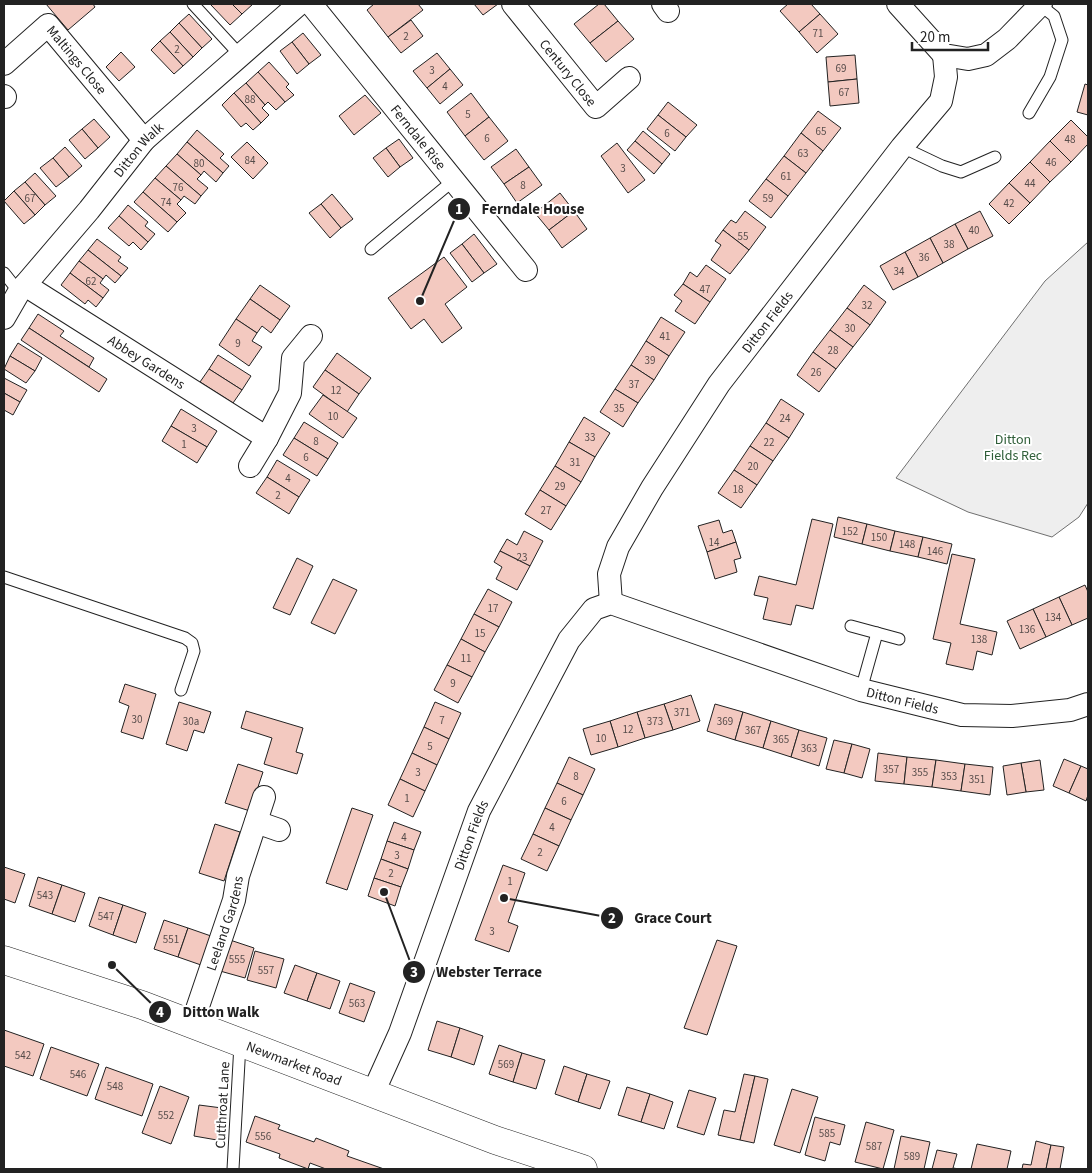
<svg xmlns="http://www.w3.org/2000/svg" width="1092" height="1173" font-family="'Source Sans 3',sans-serif">
	<style>
		.green { fill: #eee; stroke: #6f6f6f }
		.building { fill: #f3c9c0; stroke: #222 }
		.lines { fill: none; stroke-linecap: round; stroke-linejoin: round }
		.lane-casing { stroke: #222; stroke-width: 13 }
		.street-casing { stroke: #222; stroke-width: 24 }
		.primary-casing { stroke: #222; stroke-width: 29 }
		.lane { stroke: #fff; stroke-width: 11 }
		.street { stroke: #fff; stroke-width: 22 }
		.primary { stroke: #fff; stroke-width: 28 }
		.labels { text-anchor: middle; stroke-width: 4; stroke-linejoin: round; paint-order: stroke }
		.number-label { font-size: 11px; fill: #564c4a }
		.street-label { font-size: 14px; fill: #222; stroke: #fff }
		.park-label { font-size: 14px; fill: #2f5e38; stroke: #fff }
		.leader { fill: none; stroke: #222; stroke-width: 2 }
		.callout-dot { fill: #222; stroke: #fff; stroke-width: 2 }
		.mark-label { font-size: 15px; text-anchor: middle; font-weight: bold; fill: #fff }
		.callout-label { font-size: 15px; text-anchor: middle; font-weight: bold; fill: #222; stroke: #fff; stroke-width: 4; stroke-linejoin: round; paint-order: stroke }
	</style>
	<rect width="100%" height="100%" fill="#fff"/>
	<path class="green" d="M 1088,242 L 1088,503 L 1079,517 L 1052,537 L 968,512 L 896,478 L 1045,281 Z"/>
	<g class="building">
		<path d="M 46,4 L 93,4 L 95,7 L 68,30 Z"/>
		<path d="M 212,4 L 232,4 L 242,14 L 230,25 L 211,5 Z"/>
		<path d="M 232,4 L 253,4 L 242,14 Z"/>
		<path d="M 374,4 L 418,4 L 423,10 L 388,37 L 367,10 Z"/>
		<path d="M 474,4 L 498,4 L 483,15 Z"/>
		<path d="M 599,4 L 604,4 L 618,21 L 590,43 L 574,24 Z"/>
		<path d="M 788,4 L 811,4 L 820,14 L 799,32 L 780,11 Z"/>
		<path d="M 189,14 L 212,39 L 202,48 L 179,23 Z"/>
		<path d="M 820,14 L 838,34 L 817,53 L 799,32 Z"/>
		<path d="M 411,20 L 423,36 L 401,53 L 388,37 Z"/>
		<path d="M 618,21 L 634,39 L 606,62 L 590,43 Z"/>
		<path d="M 179,23 L 202,48 L 193,57 L 170,32 Z"/>
		<path d="M 170,32 L 193,57 L 183,66 L 160,41 Z"/>
		<path d="M 303,33 L 321,55 L 309,64 L 292,42 Z"/>
		<path d="M 160,41 L 183,66 L 174,74 L 151,50 Z"/>
		<path d="M 292,42 L 309,64 L 297,74 L 280,51 Z"/>
		<path d="M 121,52 L 135,67 L 119,81 L 106,67 Z"/>
		<path d="M 437,53 L 450,69 L 427,88 L 413,71 Z"/>
		<path d="M 855,55 L 857,79 L 828,82 L 826,57 Z"/>
		<path d="M 269,62 L 289,84 L 286,87 L 294,95 L 285,102 L 258,72 Z"/>
		<path d="M 450,69 L 463,85 L 440,104 L 427,88 Z"/>
		<path d="M 258,72 L 285,102 L 276,110 L 268,102 L 265,105 L 246,83 Z"/>
		<path d="M 857,79 L 859,103 L 830,106 L 828,82 Z"/>
		<path d="M 246,83 L 265,105 L 262,108 L 269,115 L 261,123 L 234,93 Z"/>
		<path d="M 1085,84 L 1088,85 L 1088,115 L 1077,112 Z"/>
		<path d="M 234,93 L 261,123 L 253,130 L 246,123 L 241,127 L 222,105 Z"/>
		<path d="M 471,93 L 489,117 L 465,136 L 447,112 Z"/>
		<path d="M 365,95 L 381,113 L 354,135 L 339,116 Z"/>
		<path d="M 668,102 L 697,125 L 686,137 L 658,115 Z"/>
		<path d="M 818,111 L 841,128 L 823,151 L 801,133 Z"/>
		<path d="M 658,115 L 686,137 L 675,151 L 647,129 Z"/>
		<path d="M 489,117 L 508,141 L 484,160 L 465,136 Z"/>
		<path d="M 94,119 L 110,137 L 98,148 L 82,129 Z"/>
		<path d="M 1071,120 L 1088,137 L 1088,144 L 1071,162 L 1050,141 Z"/>
		<path d="M 82,129 L 98,148 L 85,159 L 69,140 Z"/>
		<path d="M 197,130 L 224,154 L 220,158 L 229,166 L 223,173 L 187,142 Z"/>
		<path d="M 643,131 L 670,154 L 662,164 L 635,141 Z"/>
		<path d="M 801,133 L 823,151 L 806,173 L 784,156 Z"/>
		<path d="M 399,139 L 413,158 L 400,167 L 386,148 Z"/>
		<path d="M 635,141 L 662,164 L 654,174 L 627,150 Z"/>
		<path d="M 1050,141 L 1071,162 L 1050,182 L 1030,162 Z"/>
		<path d="M 187,142 L 223,173 L 216,182 L 204,171 L 201,175 L 177,154 Z"/>
		<path d="M 247,142 L 268,163 L 253,179 L 231,157 Z"/>
		<path d="M 617,143 L 645,180 L 628,193 L 601,156 Z"/>
		<path d="M 65,147 L 82,166 L 69,177 L 53,158 Z"/>
		<path d="M 386,148 L 400,167 L 388,177 L 373,158 Z"/>
		<path d="M 516,149 L 529,167 L 504,184 L 491,167 Z"/>
		<path d="M 177,154 L 201,175 L 197,179 L 208,188 L 201,196 L 166,166 Z"/>
		<path d="M 784,156 L 806,173 L 788,196 L 766,179 Z"/>
		<path d="M 53,158 L 69,177 L 56,187 L 40,168 Z"/>
		<path d="M 1030,162 L 1050,182 L 1030,203 L 1009,183 Z"/>
		<path d="M 166,166 L 201,196 L 195,204 L 184,196 L 181,200 L 155,178 Z"/>
		<path d="M 529,167 L 542,185 L 517,203 L 504,184 Z"/>
		<path d="M 35,173 L 56,196 L 45,205 L 25,182 Z"/>
		<path d="M 155,178 L 181,200 L 177,204 L 186,213 L 177,222 L 143,192 Z"/>
		<path d="M 766,179 L 788,196 L 771,218 L 749,201 Z"/>
		<path d="M 25,182 L 45,205 L 35,215 L 14,191 Z"/>
		<path d="M 1009,183 L 1030,203 L 1009,224 L 989,204 Z"/>
		<path d="M 14,191 L 35,215 L 24,224 L 4,201 Z"/>
		<path d="M 143,192 L 177,222 L 168,232 L 134,202 Z"/>
		<path d="M 560,193 L 574,211 L 549,230 L 535,213 Z"/>
		<path d="M 332,194 L 353,219 L 341,228 L 321,204 Z"/>
		<path d="M 321,204 L 341,228 L 330,238 L 309,213 Z"/>
		<path d="M 128,205 L 148,222 L 145,226 L 155,234 L 148,242 L 119,216 Z"/>
		<path d="M 574,211 L 587,229 L 562,248 L 549,230 Z"/>
		<path d="M 745,211 L 766,227 L 749,250 L 723,230 L 731,220 L 736,223 Z"/>
		<path d="M 980,211 L 993,236 L 968,249 L 955,224 Z"/>
		<path d="M 119,216 L 148,242 L 141,250 L 133,242 L 129,246 L 108,228 Z"/>
		<path d="M 955,224 L 968,249 L 943,263 L 930,238 Z"/>
		<path d="M 723,230 L 749,250 L 730,274 L 711,260 L 721,245 L 715,241 Z"/>
		<path d="M 474,234 L 497,264 L 484,273 L 462,244 Z"/>
		<path d="M 930,238 L 943,263 L 918,277 L 905,252 Z"/>
		<path d="M 97,239 L 121,257 L 118,261 L 128,268 L 121,276 L 88,250 Z"/>
		<path d="M 462,244 L 484,273 L 472,282 L 450,253 Z"/>
		<path d="M 88,250 L 121,276 L 115,283 L 106,275 L 103,279 L 79,261 Z"/>
		<path d="M 905,252 L 918,277 L 893,290 L 880,266 Z"/>
		<path d="M 444,257 L 467,287 L 445,304 L 462,328 L 442,343 L 424,319 L 411,329 L 388,298 Z"/>
		<path d="M 79,261 L 103,279 L 100,283 L 109,290 L 103,298 L 70,273 Z"/>
		<path d="M 706,265 L 726,279 L 710,302 L 683,284 L 690,272 L 697,277 Z"/>
		<path d="M 70,273 L 103,298 L 96,307 L 88,300 L 85,304 L 61,285 Z"/>
		<path d="M 683,284 L 710,302 L 695,324 L 675,311 L 682,301 L 674,295 Z"/>
		<path d="M 260,285 L 290,306 L 280,320 L 250,299 Z"/>
		<path d="M 864,285 L 886,302 L 870,325 L 847,308 Z"/>
		<path d="M 250,299 L 280,320 L 271,333 L 262,326 L 257,333 L 236,319 Z"/>
		<path d="M 847,308 L 870,325 L 853,347 L 830,330 Z"/>
		<path d="M 38,314 L 64,331 L 60,336 L 94,358 L 89,367 L 29,328 Z"/>
		<path d="M 661,317 L 685,332 L 669,356 L 646,341 Z"/>
		<path d="M 236,319 L 257,333 L 252,341 L 262,347 L 249,366 L 219,345 Z"/>
		<path d="M 29,328 L 107,379 L 99,392 L 21,340 Z"/>
		<path d="M 830,330 L 853,347 L 836,369 L 813,352 Z"/>
		<path d="M 646,341 L 669,356 L 654,380 L 631,365 Z"/>
		<path d="M 18,343 L 42,358 L 35,371 L 10,356 Z"/>
		<path d="M 813,352 L 836,369 L 819,392 L 797,375 Z"/>
		<path d="M 337,353 L 371,378 L 359,394 L 325,370 Z"/>
		<path d="M 218,355 L 251,376 L 242,390 L 209,369 Z"/>
		<path d="M 10,356 L 35,371 L 26,383 L 4,369 Z"/>
		<path d="M 631,365 L 654,380 L 638,403 L 615,389 Z"/>
		<path d="M 209,369 L 242,390 L 233,403 L 200,382 Z"/>
		<path d="M 325,370 L 359,394 L 347,412 L 313,387 Z"/>
		<path d="M 4,378 L 27,390 L 20,402 L 4,393 Z"/>
		<path d="M 615,389 L 638,403 L 623,427 L 600,412 Z"/>
		<path d="M 4,393 L 20,402 L 13,415 L 4,410 Z"/>
		<path d="M 323,395 L 357,418 L 343,438 L 309,414 Z"/>
		<path d="M 781,399 L 804,414 L 789,438 L 766,423 Z"/>
		<path d="M 181,409 L 217,431 L 207,447 L 171,426 Z"/>
		<path d="M 584,417 L 610,433 L 595,457 L 569,442 Z"/>
		<path d="M 304,422 L 338,443 L 328,459 L 294,438 Z"/>
		<path d="M 766,423 L 789,438 L 773,461 L 750,446 Z"/>
		<path d="M 171,426 L 207,447 L 197,463 L 162,441 Z"/>
		<path d="M 294,438 L 328,459 L 317,476 L 283,455 Z"/>
		<path d="M 569,442 L 595,457 L 581,482 L 555,466 Z"/>
		<path d="M 750,446 L 773,461 L 757,485 L 734,470 Z"/>
		<path d="M 277,460 L 310,480 L 299,497 L 267,477 Z"/>
		<path d="M 555,466 L 581,482 L 566,506 L 540,490 Z"/>
		<path d="M 734,470 L 757,485 L 741,508 L 718,493 Z"/>
		<path d="M 267,477 L 299,497 L 289,514 L 256,493 Z"/>
		<path d="M 540,490 L 566,506 L 551,530 L 525,514 Z"/>
		<path d="M 838,517 L 867,524 L 862,544 L 834,537 Z"/>
		<path d="M 812,519 L 833,524 L 813,609 L 796,605 L 791,625 L 763,619 L 768,598 L 754,595 L 759,576 L 796,585 Z"/>
		<path d="M 719,520 L 723,533 L 732,530 L 736,542 L 707,552 L 698,526 Z"/>
		<path d="M 867,524 L 895,531 L 890,551 L 862,544 Z"/>
		<path d="M 524,531 L 543,541 L 530,566 L 500,551 L 507,539 L 517,545 Z"/>
		<path d="M 895,531 L 923,537 L 918,557 L 890,551 Z"/>
		<path d="M 923,537 L 952,544 L 947,564 L 918,557 Z"/>
		<path d="M 736,542 L 741,558 L 734,560 L 737,572 L 715,579 L 707,552 Z"/>
		<path d="M 500,551 L 530,566 L 517,590 L 496,579 L 502,567 L 494,562 Z"/>
		<path d="M 952,554 L 975,559 L 960,624 L 997,632 L 992,655 L 977,651 L 973,670 L 946,664 L 951,643 L 933,639 Z"/>
		<path d="M 297,558 L 313,566 L 290,615 L 273,608 Z"/>
		<path d="M 333,579 L 357,590 L 335,634 L 311,623 Z"/>
		<path d="M 1085,585 L 1088,592 L 1088,618 L 1072,625 L 1059,597 Z"/>
		<path d="M 488,589 L 512,602 L 499,627 L 474,614 Z"/>
		<path d="M 1059,597 L 1072,625 L 1046,637 L 1033,609 Z"/>
		<path d="M 1033,609 L 1046,637 L 1020,649 L 1007,621 Z"/>
		<path d="M 474,614 L 499,627 L 485,652 L 461,639 Z"/>
		<path d="M 461,639 L 485,652 L 472,677 L 447,665 Z"/>
		<path d="M 447,665 L 472,677 L 458,703 L 434,690 Z"/>
		<path d="M 125,684 L 156,694 L 143,739 L 121,732 L 129,706 L 119,702 Z"/>
		<path d="M 691,695 L 700,721 L 673,730 L 664,704 Z"/>
		<path d="M 179,702 L 211,712 L 204,733 L 194,730 L 187,751 L 166,744 Z"/>
		<path d="M 435,702 L 461,713 L 449,739 L 424,727 Z"/>
		<path d="M 664,704 L 673,730 L 645,738 L 637,712 Z"/>
		<path d="M 715,704 L 743,712 L 735,740 L 707,731 Z"/>
		<path d="M 246,711 L 303,728 L 296,752 L 303,754 L 297,774 L 264,764 L 272,738 L 241,728 Z"/>
		<path d="M 637,712 L 645,738 L 618,747 L 610,721 Z"/>
		<path d="M 743,712 L 771,721 L 763,748 L 735,740 Z"/>
		<path d="M 610,721 L 618,747 L 591,755 L 583,729 Z"/>
		<path d="M 771,721 L 799,730 L 791,757 L 763,748 Z"/>
		<path d="M 424,727 L 449,739 L 437,765 L 412,753 Z"/>
		<path d="M 799,730 L 827,738 L 819,766 L 791,757 Z"/>
		<path d="M 834,740 L 852,744 L 844,773 L 826,769 Z"/>
		<path d="M 852,744 L 870,749 L 862,778 L 844,773 Z"/>
		<path d="M 412,753 L 437,765 L 425,791 L 400,779 Z"/>
		<path d="M 878,753 L 907,757 L 904,784 L 875,781 Z"/>
		<path d="M 569,757 L 595,769 L 583,795 L 557,783 Z"/>
		<path d="M 907,757 L 936,760 L 932,787 L 904,784 Z"/>
		<path d="M 1064,759 L 1081,766 L 1069,793 L 1053,786 Z"/>
		<path d="M 936,760 L 965,764 L 961,791 L 932,787 Z"/>
		<path d="M 1040,760 L 1044,790 L 1026,792 L 1021,763 Z"/>
		<path d="M 1021,763 L 1026,792 L 1007,795 L 1003,766 Z"/>
		<path d="M 238,764 L 263,772 L 250,811 L 225,803 Z"/>
		<path d="M 965,764 L 993,767 L 990,795 L 961,791 Z"/>
		<path d="M 1081,766 L 1088,769 L 1088,795 L 1086,801 L 1069,793 Z"/>
		<path d="M 400,779 L 425,791 L 413,817 L 388,805 Z"/>
		<path d="M 557,783 L 583,795 L 571,820 L 545,808 Z"/>
		<path d="M 352,808 L 373,815 L 347,890 L 326,883 Z"/>
		<path d="M 545,808 L 571,820 L 559,846 L 533,834 Z"/>
		<path d="M 394,822 L 421,832 L 414,850 L 387,841 Z"/>
		<path d="M 215,824 L 240,832 L 224,881 L 199,873 Z"/>
		<path d="M 533,834 L 559,846 L 547,871 L 521,859 Z"/>
		<path d="M 387,841 L 414,850 L 408,869 L 381,859 Z"/>
		<path d="M 381,859 L 408,869 L 401,887 L 374,878 Z"/>
		<path d="M 503,865 L 525,873 L 508,922 L 518,926 L 509,952 L 475,940 Z"/>
		<path d="M 4,867 L 25,874 L 15,903 L 4,899 Z"/>
		<path d="M 38,877 L 62,885 L 52,914 L 29,906 Z"/>
		<path d="M 374,878 L 401,887 L 395,906 L 368,896 Z"/>
		<path d="M 62,885 L 85,893 L 75,922 L 52,914 Z"/>
		<path d="M 99,897 L 123,905 L 113,935 L 89,926 Z"/>
		<path d="M 123,905 L 146,913 L 136,943 L 113,935 Z"/>
		<path d="M 164,920 L 188,928 L 178,957 L 154,949 Z"/>
		<path d="M 188,928 L 211,936 L 201,965 L 178,957 Z"/>
		<path d="M 230,940 L 254,948 L 245,978 L 220,971 Z"/>
		<path d="M 717,940 L 737,946 L 707,1035 L 684,1028 Z"/>
		<path d="M 255,951 L 284,959 L 276,988 L 247,980 Z"/>
		<path d="M 295,965 L 317,973 L 307,1001 L 284,993 Z"/>
		<path d="M 317,973 L 340,981 L 330,1009 L 307,1001 Z"/>
		<path d="M 350,983 L 375,992 L 364,1022 L 339,1013 Z"/>
		<path d="M 437,1021 L 460,1028 L 451,1057 L 428,1050 Z"/>
		<path d="M 460,1028 L 483,1036 L 474,1065 L 451,1057 Z"/>
		<path d="M 4,1030 L 44,1044 L 33,1076 L 4,1066 Z"/>
		<path d="M 499,1045 L 522,1053 L 513,1082 L 489,1074 Z"/>
		<path d="M 51,1047 L 99,1064 L 87,1096 L 40,1079 Z"/>
		<path d="M 522,1053 L 545,1060 L 536,1089 L 513,1082 Z"/>
		<path d="M 564,1066 L 587,1074 L 578,1102 L 555,1094 Z"/>
		<path d="M 106,1067 L 153,1084 L 142,1116 L 95,1099 Z"/>
		<path d="M 587,1074 L 610,1081 L 600,1109 L 578,1102 Z"/>
		<path d="M 744,1074 L 755,1076 L 740,1140 L 718,1135 L 724,1110 L 735,1112 Z"/>
		<path d="M 755,1076 L 768,1079 L 754,1143 L 740,1140 Z"/>
		<path d="M 160,1086 L 189,1097 L 171,1144 L 142,1133 Z"/>
		<path d="M 627,1087 L 650,1094 L 641,1122 L 618,1115 Z"/>
		<path d="M 792,1089 L 818,1097 L 800,1153 L 774,1145 Z"/>
		<path d="M 689,1090 L 716,1098 L 704,1135 L 677,1127 Z"/>
		<path d="M 650,1094 L 673,1102 L 664,1129 L 641,1122 Z"/>
		<path d="M 199,1105 L 222,1108 L 217,1140 L 194,1136 Z"/>
		<path d="M 255,1116 L 280,1125 L 278,1129 L 314,1142 L 316,1138 L 349,1151 L 347,1156 L 384,1169 L 326,1169 L 310,1163 L 308,1169 L 279,1158 L 280,1154 L 246,1142 Z"/>
		<path d="M 815,1117 L 845,1125 L 840,1145 L 830,1142 L 825,1161 L 805,1155 Z"/>
		<path d="M 866,1122 L 894,1130 L 883,1169 L 855,1162 Z"/>
		<path d="M 901,1136 L 930,1142 L 924,1169 L 894,1169 Z"/>
		<path d="M 1036,1141 L 1051,1145 L 1046,1169 L 1022,1169 L 1023,1164 L 1031,1165 Z"/>
		<path d="M 977,1144 L 1011,1151 L 1007,1169 L 971,1169 Z"/>
		<path d="M 1051,1145 L 1064,1147 L 1060,1169 L 1062,1169 L 1046,1169 Z"/>
		<path d="M 937,1150 L 957,1154 L 953,1168 L 959,1169 L 932,1169 Z"/>
	</g>
	<g class="lines">
		<defs>
			<g id="lane">
				<path d="M 193,4 L 240,55"/>
				<path d="M 1029,113 L 1050,77 L 1062,40 L 1054,16 L 1040,5"/>
				<path d="M 902,147 L 942,166 L 961,172 L 995,157"/>
				<path d="M 371,249 L 454,180"/>
				<path d="M 4,273 L 19,292"/>
				<path d="M 4,577 L 185,638 L 192,643 L 194,651 L 181,690"/>
				<path d="M 851,626 L 899,639"/>
				<path d="M 861,690 L 877,633"/>
				<path d="M 233,1169 L 240,1044"/>
			</g>
			<g id="street">
				<path id="s1" d="M 311,4 L 526,270"/>
				<path id="s2" d="M 513,4 L 596,107 L 629,78"/>
				<path d="M 663,4 L 668,11"/>
				<path d="M 898,4 L 944,55 L 968,59 L 986,55 L 1007,39 L 1041,4"/>
				<path id="s3" d="M 4,64 L 48,25 L 144,140"/>
				<path d="M 4,96 L 5,97"/>
				<path id="s4" d="M 25,285 L 267,438"/>
				<path id="s5" d="M 4,318 L 19,292 L 89,210 L 144,140 L 299,4"/>
				<path d="M 250,466 L 267,438 L 290,393 L 293,358 L 311,336"/>
				<path id="s6" d="M 611,603 L 609,574 L 618,547 L 652,488 L 719,384 L 902,147 L 941,101 L 946,77 L 944,55"/>
				<path d="M 256,822 L 279,830"/>
				<path id="s7" d="M 192,1024 L 234,900 L 238,876 L 264,797"/>
				<path id="s8" d="M 373,1093 L 400,1033 L 479,811 L 569,640 L 594,609 L 611,603 L 861,690 L 962,715 L 1012,716 L 1070,710 L 1088,704"/>
			</g>
			<g id="primary">
				<path id="s9" d="M 4,960 L 142,1005 L 495,1140 L 583,1169"/>
			</g>
		</defs>
		<use href="#lane" class="lane-casing"/>
		<use href="#street" class="street-casing"/>
		<use href="#primary" class="primary-casing"/>
		<use href="#lane" class="lane"/>
		<use href="#street" class="street"/>
		<use href="#primary" class="primary"/>
	</g>
	<g class="labels">
		<g class="number-label">
			<text x="818" y="37">71</text>
			<text x="406" y="40">2</text>
			<text x="177" y="53">2</text>
			<text x="841" y="72">69</text>
			<text x="432" y="74">3</text>
			<text x="445" y="90">4</text>
			<text x="844" y="96">67</text>
			<text x="250" y="103">88</text>
			<text x="468" y="118">5</text>
			<text x="821" y="135">65</text>
			<text x="667" y="137">6</text>
			<text x="487" y="142">6</text>
			<text x="1070" y="143">48</text>
			<text x="803" y="157">63</text>
			<text x="250" y="164">84</text>
			<text x="1051" y="166">46</text>
			<text x="199" y="167">80</text>
			<text x="623" y="172">3</text>
			<text x="786" y="180">61</text>
			<text x="1030" y="187">44</text>
			<text x="523" y="189">8</text>
			<text x="178" y="191">76</text>
			<text x="30" y="202">67</text>
			<text x="768" y="202">59</text>
			<text x="166" y="206">74</text>
			<text x="1009" y="207">42</text>
			<text x="974" y="234">40</text>
			<text x="743" y="240">55</text>
			<text x="949" y="248">38</text>
			<text x="924" y="261">36</text>
			<text x="899" y="275">34</text>
			<text x="91" y="285">62</text>
			<text x="705" y="293">47</text>
			<text x="867" y="309">32</text>
			<text x="850" y="332">30</text>
			<text x="665" y="340">41</text>
			<text x="238" y="347">9</text>
			<text x="833" y="354">28</text>
			<text x="650" y="364">39</text>
			<text x="816" y="376">26</text>
			<text x="634" y="388">37</text>
			<text x="336" y="394">12</text>
			<text x="619" y="412">35</text>
			<text x="333" y="420">10</text>
			<text x="785" y="422">24</text>
			<text x="194" y="432">3</text>
			<text x="590" y="441">33</text>
			<text x="316" y="445">8</text>
			<text x="769" y="446">22</text>
			<text x="184" y="448">1</text>
			<text x="306" y="461">6</text>
			<text x="575" y="466">31</text>
			<text x="753" y="470">20</text>
			<text x="288" y="482">4</text>
			<text x="560" y="490">29</text>
			<text x="738" y="493">18</text>
			<text x="278" y="499">2</text>
			<text x="546" y="514">27</text>
			<text x="850" y="535">152</text>
			<text x="879" y="541">150</text>
			<text x="714" y="546">14</text>
			<text x="907" y="548">148</text>
			<text x="935" y="555">146</text>
			<text x="522" y="561">23</text>
			<text x="493" y="612">17</text>
			<text x="1053" y="621">134</text>
			<text x="1027" y="633">136</text>
			<text x="480" y="637">15</text>
			<text x="979" y="643">138</text>
			<text x="466" y="662">11</text>
			<text x="453" y="687">9</text>
			<text x="682" y="716">371</text>
			<text x="137" y="723">30</text>
			<text x="442" y="724">7</text>
			<text x="191" y="725">30a</text>
			<text x="655" y="725">373</text>
			<text x="725" y="725">369</text>
			<text x="628" y="733">12</text>
			<text x="753" y="734">367</text>
			<text x="601" y="742">10</text>
			<text x="781" y="743">365</text>
			<text x="430" y="750">5</text>
			<text x="809" y="752">363</text>
			<text x="891" y="773">357</text>
			<text x="418" y="776">3</text>
			<text x="920" y="776">355</text>
			<text x="576" y="780">8</text>
			<text x="949" y="780">353</text>
			<text x="977" y="783">351</text>
			<text x="407" y="802">1</text>
			<text x="564" y="805">6</text>
			<text x="552" y="831">4</text>
			<text x="404" y="841">4</text>
			<text x="540" y="856">2</text>
			<text x="397" y="859">3</text>
			<text x="391" y="877">2</text>
			<text x="510" y="885">1</text>
			<text x="45" y="899">543</text>
			<text x="106" y="920">547</text>
			<text x="492" y="935">3</text>
			<text x="171" y="943">551</text>
			<text x="237" y="963">555</text>
			<text x="266" y="974">557</text>
			<text x="357" y="1007">563</text>
			<text x="23" y="1059">542</text>
			<text x="506" y="1068">569</text>
			<text x="78" y="1078">546</text>
			<text x="115" y="1090">548</text>
			<text x="166" y="1119">552</text>
			<text x="827" y="1137">585</text>
			<text x="263" y="1140">556</text>
			<text x="874" y="1150">587</text>
			<text x="912" y="1160">589</text>
		</g>
		<g class="street-label">
			<text dy="5" stroke="none"><textPath href="#s3" startOffset="104">Maltings Close</textPath></text>
			<text dy="5" stroke="none"><textPath href="#s2" startOffset="88">Century Close</textPath></text>
			<text dy="5" stroke="none"><textPath href="#s1" startOffset="171">Ferndale Rise</textPath></text>
			<text dy="5" stroke="none"><textPath href="#s5" startOffset="216">Ditton Walk</textPath></text>
			<text dy="5" stroke="none"><textPath href="#s6" startOffset="328">Ditton Fields</textPath></text>
			<text dy="5" stroke="none"><textPath href="#s4" startOffset="144">Abbey Gardens</textPath></text>
			<text dy="5" stroke="none"><textPath href="#s8" startOffset="860">Ditton Fields</textPath></text>
			<text dy="5" stroke="none"><textPath href="#s8" startOffset="276">Ditton Fields</textPath></text>
			<text dy="5" stroke="none"><textPath href="#s7" startOffset="106">Leeland Gardens</textPath></text>
			<text dy="5" stroke="none"><textPath href="#s9" startOffset="308">Newmarket Road</textPath></text>
			<text transform="translate(222 1105) rotate(-87)" y="5">Cutthroat Lane</text>
		</g>
		<g class="park-label">
			<text x="1013" y="444">Ditton<tspan x="1013" dy="16">Fields Rec</tspan></text>
		</g>
	</g>
	<path class="leader" d="M420 301L459 209M504 898L612 918M384 892L414 972M112 965L160 1012"/>
	<g class="callout-dot">
		<circle cx="420" cy="301" r="5"/>
		<circle cx="504" cy="898" r="5"/>
		<circle cx="384" cy="892" r="5"/>
		<circle cx="112" cy="965" r="5"/>
		<circle cx="459" cy="209" r="12"/>
		<circle cx="612" cy="918" r="12"/>
		<circle cx="414" cy="972" r="12"/>
		<circle cx="160" cy="1012" r="12"/>
	</g>
	<g class="mark-label">
		<text x="459" y="214">1</text>
		<text x="612" y="923">2</text>
		<text x="414" y="977">3</text>
		<text x="160" y="1017">4</text>
	</g>
	<g class="callout-label">
		<text x="533" y="214">Ferndale House</text>
		<text x="673" y="923">Grace Court</text>
		<text x="489" y="977">Webster Terrace</text>
		<text x="221" y="1017">Ditton Walk</text>
	</g>
	<rect width="1092" height="1173" fill="none" stroke="#222222" stroke-width="10"/>
	<path d="M912 42v8h76v-8" fill="none" stroke="#222222" stroke-width="2.5"/>
	<text x="920" y="42" font-size="15" fill="#222222" stroke="#ffffff" stroke-width="4" paint-order="stroke">20 m</text>
</svg>
